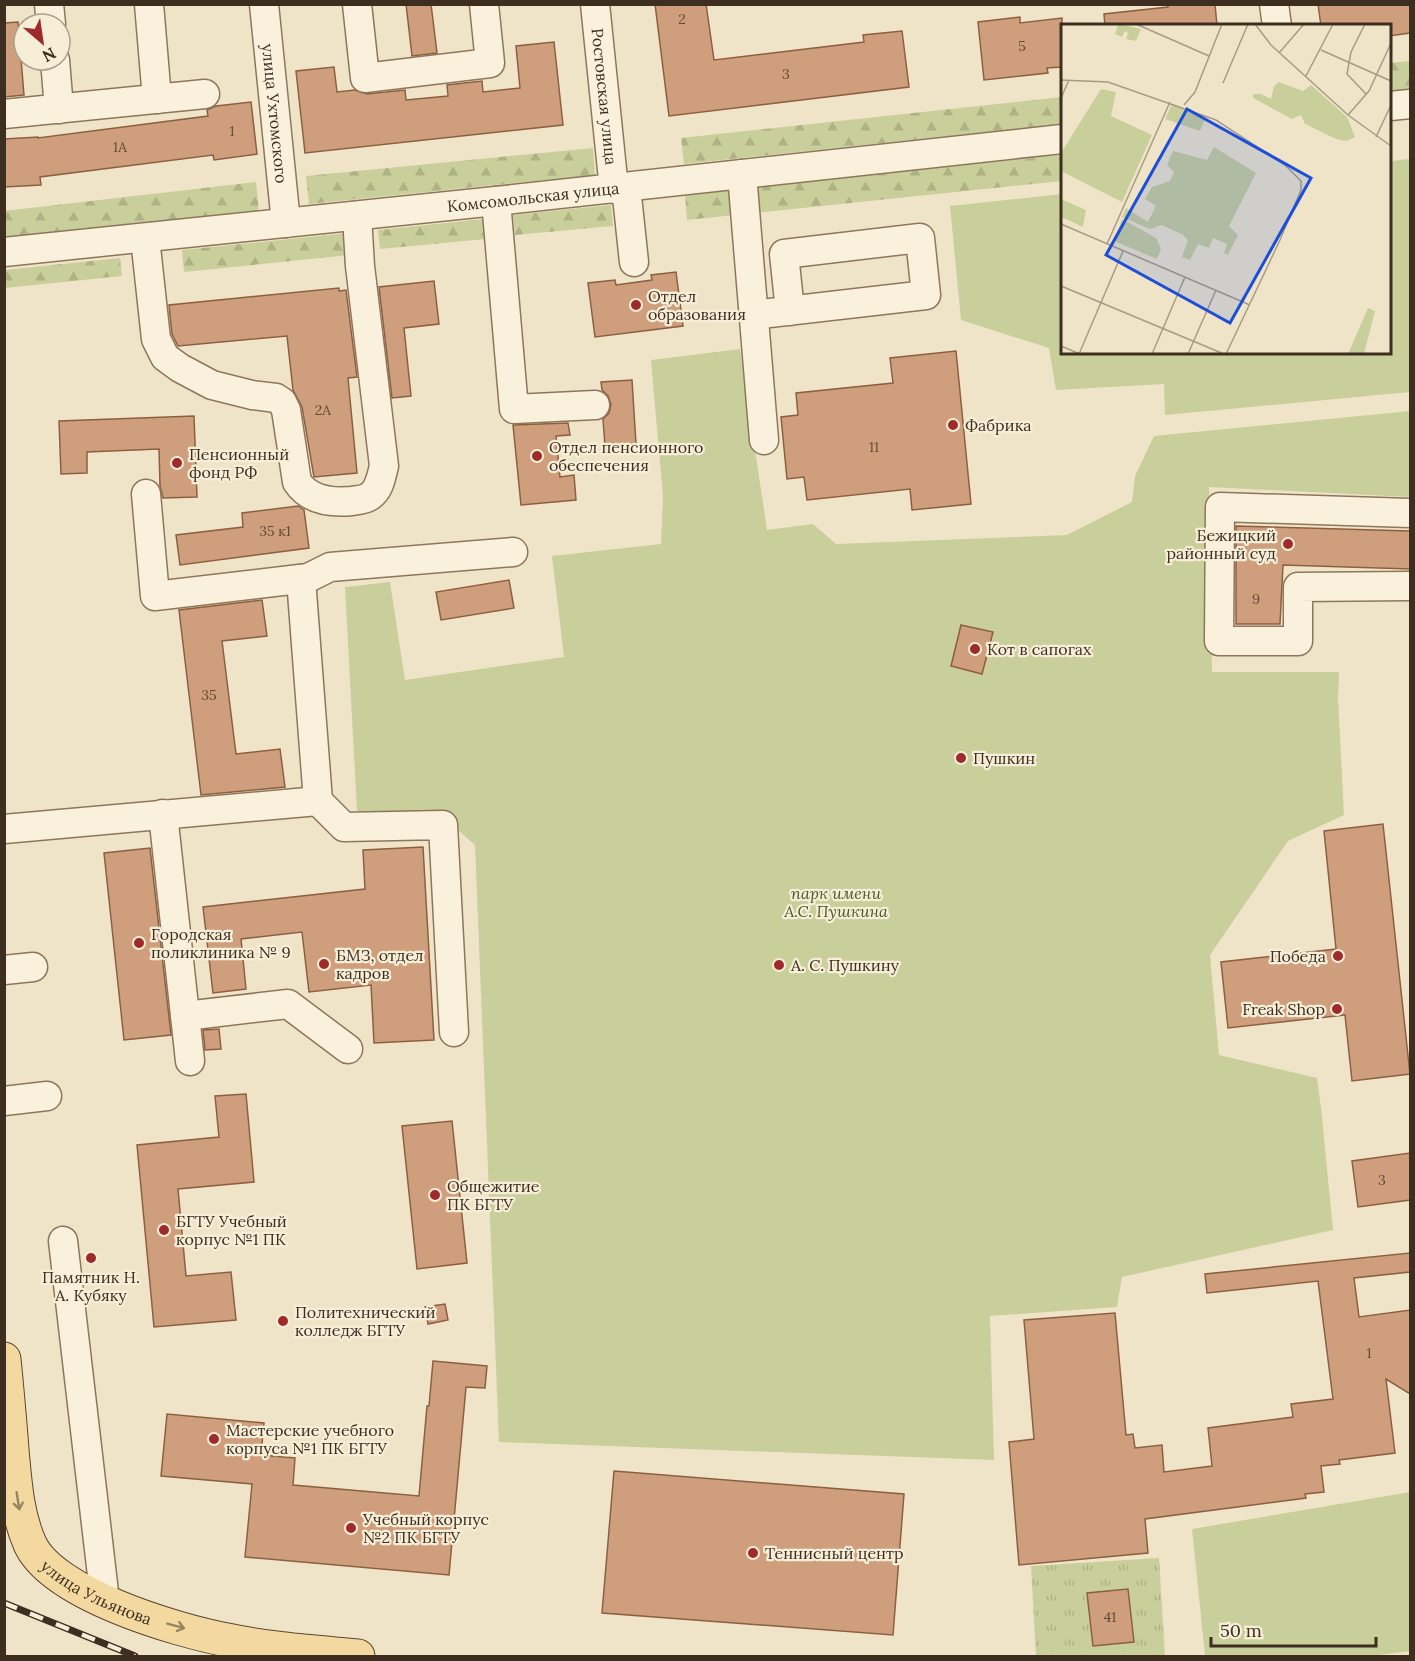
<svg xmlns="http://www.w3.org/2000/svg" width="1415" height="1661" font-family="Lora,serif">
	<style>
		.grass { fill: url(#grass-tufts) }
		.forest { fill: url(#forest-firs) }
		.green { fill: #c9cf9b }
		.building { fill: #cf9f7d; stroke: #8d5f41; stroke-width: 1.5 }
		.lines { fill: none; stroke-linecap: round; stroke-linejoin: round }
		.minor-casing { stroke: #8d765c; stroke-width: 31 }
		.major-casing { stroke: #5b4430; stroke-width: 35 }
		.minor { stroke: #faf1dc; stroke-width: 28 }
		.major { stroke: #f3d9a0; stroke-width: 33 }
		.rail-casing { stroke: #3d2e20; stroke-width: 7 }
		.rail { stroke: #f7eed8; stroke-width: 4.5; stroke-dasharray: 14; stroke-linecap: butt }
		.oneway { stroke: #988460 }
		.poi-dot { fill: #9e2a2b; stroke: #f7eed8; stroke-width: 2 }
		.labels { text-anchor: middle; stroke-width: 4.5; stroke-linejoin: round; paint-order: stroke }
		.number-label { font-size: 14px; fill: #624a37 }
		.street-label { font-size: 16px; fill: #3d2e20; stroke: #f7eed8 }
		.poi-label { font-size: 16px; fill: #3d2e20; stroke: #f7eed8; text-anchor: start }
		.park-label { font-size: 16px; font-style: italic; fill: #4d5a26; stroke: #f7eed8 }
		.inset-road { fill: none; stroke: #a89b85; stroke-width: 1.5 }
		.view { fill: #1d4ed8; fill-opacity: 0.15; stroke: #1d4ed8; stroke-width: 3 }
		.inset-edge { fill: none; stroke: #3d2e20; stroke-width: 3 }
	</style>
	<defs>
		<pattern id="grass-tufts" width="24" height="20" patternUnits="userSpaceOnUse" patternTransform="scale(1.5)"><rect width="24" height="20" fill="#c9cf9b"/><path d="M3 7l-1-3M5 7V3M7 7l1-3M15 17l-1-3M17 17v-4M19 17l1-3" fill="none" stroke="#aeb285"/></pattern>
		<pattern id="forest-firs" width="22" height="20" patternUnits="userSpaceOnUse" patternTransform="scale(1.5)"><rect width="22" height="20" fill="#c9cf9b"/><path d="M5 1l3.5 6h-7zM16 11l3.5 6h-7z" fill="#aeb285"/></pattern>
	</defs>
	<rect width="100%" height="100%" fill="#f0e4c8"/>
	<path class="grass" d="M 1159,1558 L 1165,1656 L 1036,1656 L 1031,1566 Z"/>
	<g class="forest">
		<path d="M 1410,61 L 1410,89 L 1390,91 L 1390,63 Z"/>
		<path d="M 1062,97 L 1062,124 L 684,164 L 681,138 Z"/>
		<path d="M 593,148 L 595,175 L 309,204 L 306,176 Z"/>
		<path d="M 1062,155 L 1062,181 L 687,220 L 685,194 Z"/>
		<path d="M 256,182 L 259,211 L 5,239 L 4,211 Z"/>
		<path d="M 611,205 L 613,226 L 515,235 L 513,215 Z"/>
		<path d="M 484,219 L 486,239 L 380,249 L 378,230 Z"/>
		<path d="M 348,233 L 350,255 L 184,272 L 182,250 Z"/>
		<path d="M 120,258 L 122,276 L 5,288 L 5,270 Z"/>
	</g>
	<g class="green">
		<path d="M 1410,159 L 1410,392 L 1165,415 L 1164,384 L 1056,390 L 1049,348 L 961,320 L 950,206 L 1062,194 L 1062,352 L 1390,352 L 1390,161 Z"/>
		<path d="M 740,349 L 767,530 L 813,524 L 836,544 L 1067,535 L 1132,502 L 1135,476 L 1154,436 L 1410,411 L 1410,497 L 1209,487 L 1212,672 L 1339,672 L 1338,698 L 1344,815 L 1288,841 L 1210,955 L 1219,1055 L 1317,1078 L 1321,1108 L 1333,1230 L 1122,1277 L 1117,1307 L 990,1316 L 994,1460 L 499,1442 L 475,845 L 442,816 L 357,811 L 345,587 L 390,582 L 405,680 L 564,657 L 552,556 L 661,544 L 663,497 L 651,360 Z"/>
		<path d="M 1410,1492 L 1410,1651 L 1371,1656 L 1205,1656 L 1192,1529 Z"/>
	</g>
	<g class="building">
		<path d="M 406,4 L 431,4 L 437,53 L 412,56 Z"/>
		<path d="M 655,4 L 706,4 L 714,60 L 864,42 L 863,35 L 902,31 L 909,87 L 669,116 Z"/>
		<path d="M 1167,4 L 1215,4 L 1217,26 L 1105,26 L 1104,14 L 1168,7 Z"/>
		<path d="M 1318,4 L 1410,4 L 1410,33 L 1389,36 L 1389,26 L 1321,26 Z"/>
		<path d="M 1020,17 L 1020,23 L 1062,18 L 1062,67 L 1047,68 L 1048,73 L 984,80 L 978,22 Z"/>
		<path d="M 18,22 L 24,95 L 4,97 L 4,23 Z"/>
		<path d="M 554,42 L 563,125 L 305,153 L 296,71 L 334,67 L 337,92 L 355,90 L 367,94 L 405,90 L 406,100 L 448,96 L 447,85 L 482,81 L 483,92 L 520,88 L 516,46 Z"/>
		<path d="M 251,102 L 257,154 L 214,160 L 213,155 L 40,177 L 41,185 L 4,187 L 4,139 L 38,137 L 38,138 L 208,116 L 207,110 L 216,106 Z"/>
		<path d="M 676,272 L 683,326 L 595,337 L 588,283 L 615,280 L 616,285 L 652,280 L 651,275 Z"/>
		<path d="M 434,281 L 439,324 L 404,328 L 411,396 L 392,398 L 379,287 Z"/>
		<path d="M 339,288 L 339,291 L 346,290 L 357,377 L 348,378 L 357,473 L 314,477 L 302,407 L 293,390 L 287,336 L 178,346 L 172,334 L 169,305 Z"/>
		<path d="M 956,351 L 971,504 L 912,510 L 910,489 L 807,500 L 804,477 L 787,479 L 781,417 L 798,415 L 796,393 L 893,383 L 890,358 Z"/>
		<path d="M 632,380 L 636,444 L 605,446 L 603,419 L 609,413 L 611,404 L 608,396 L 602,390 L 601,382 Z"/>
		<path d="M 194,416 L 197,497 L 163,498 L 160,486 L 159,449 L 87,452 L 87,473 L 61,474 L 59,421 Z"/>
		<path d="M 568,423 L 570,435 L 556,436 L 560,477 L 574,475 L 576,500 L 521,505 L 513,425 Z"/>
		<path d="M 298,506 L 304,510 L 309,548 L 180,565 L 176,535 L 243,527 L 242,513 Z"/>
		<path d="M 1236,526 L 1410,531 L 1410,569 L 1283,565 L 1280,624 L 1236,624 Z"/>
		<path d="M 509,580 L 514,608 L 441,620 L 436,592 Z"/>
		<path d="M 262,600 L 267,636 L 222,641 L 236,754 L 280,749 L 285,787 L 201,795 L 179,610 Z"/>
		<path d="M 961,625 L 993,632 L 982,674 L 951,666 Z"/>
		<path d="M 1383,824 L 1410,1074 L 1352,1081 L 1345,1015 L 1228,1028 L 1221,962 L 1336,949 L 1324,831 Z"/>
		<path d="M 423,847 L 434,1040 L 374,1043 L 371,985 L 309,992 L 302,932 L 241,939 L 246,989 L 213,993 L 203,907 L 365,889 L 363,850 Z"/>
		<path d="M 150,848 L 171,1035 L 124,1040 L 104,853 Z"/>
		<path d="M 219,1029 L 221,1049 L 205,1050 L 203,1030 Z"/>
		<path d="M 246,1094 L 254,1182 L 178,1189 L 186,1276 L 231,1272 L 236,1320 L 154,1327 L 137,1145 L 219,1137 L 215,1096 Z"/>
		<path d="M 452,1121 L 467,1263 L 417,1269 L 402,1126 Z"/>
		<path d="M 1410,1153 L 1410,1200 L 1358,1207 L 1352,1161 Z"/>
		<path d="M 1410,1253 L 1410,1272 L 1354,1278 L 1359,1317 L 1410,1310 L 1410,1394 L 1386,1379 L 1395,1453 L 1339,1460 L 1340,1464 L 1321,1466 L 1324,1492 L 1305,1494 L 1306,1498 L 1145,1519 L 1148,1553 L 1019,1565 L 1009,1442 L 1034,1439 L 1024,1320 L 1115,1313 L 1126,1435 L 1133,1434 L 1135,1448 L 1162,1445 L 1164,1472 L 1212,1466 L 1208,1428 L 1293,1417 L 1291,1404 L 1333,1399 L 1318,1281 L 1207,1293 L 1205,1274 Z"/>
		<path d="M 445,1304 L 448,1320 L 428,1324 L 425,1307 Z"/>
		<path d="M 433,1361 L 487,1366 L 485,1388 L 466,1387 L 449,1575 L 245,1557 L 252,1484 L 161,1476 L 167,1414 L 264,1423 L 261,1455 L 295,1458 L 293,1485 L 419,1496 L 427,1406 L 429,1406 Z"/>
		<path d="M 614,1471 L 904,1494 L 893,1635 L 602,1613 Z"/>
		<path d="M 1128,1589 L 1134,1642 L 1093,1646 L 1087,1593 Z"/>
	</g>
	<g class="lines">
		<defs>
			<g id="minor">
				<path d="M 49,4 L 51,24"/>
				<path d="M 149,4 L 157,99"/>
				<path id="s1" d="M 264,4 L 286,223"/>
				<path d="M 357,4 L 365,78 L 490,63 L 484,4"/>
				<path id="s2" d="M 595,4 L 614,189"/>
				<path d="M 1274,4 L 1277,26"/>
				<path d="M 55,60 L 59,109"/>
				<path d="M 1390,106 L 1410,104"/>
				<path d="M 4,114 L 205,94"/>
				<path d="M 742,174 L 764,440"/>
				<path d="M 626,187 L 634,262"/>
				<path d="M 496,201 L 514,409 L 595,405"/>
				<path d="M 145,238 L 156,339 L 165,357 L 180,368 L 212,385 L 252,395 L 276,398 L 282,402 L 286,410 L 297,482 C 309,500 331,503 352,501 C 358,500 365,500 370,496 C 380,489 381,477 384,466 L 360,266 L 357,216"/>
				<path id="s3" d="M 4,252 L 496,201 L 1062,139"/>
				<path d="M 753,315 L 926,295 L 920,238 L 784,254 L 790,311"/>
				<path d="M 146,494 L 155,596 L 308,578 L 330,567 L 513,552"/>
				<path d="M 1410,513 L 1220,507 L 1219,641 L 1298,641 L 1298,587 L 1410,586"/>
				<path d="M 301,579 L 318,801 L 344,827 L 443,825 L 454,1032"/>
				<path d="M 163,814 L 190,1061"/>
				<path d="M 4,829 L 318,801"/>
				<path d="M 4,970 L 33,967"/>
				<path d="M 185,1016 L 288,1004 L 348,1049"/>
				<path d="M 4,1101 L 47,1096"/>
				<path d="M 63,1241 L 105,1601"/>
			</g>
			<g id="major">
				<path id="s4" d="M 4,1359 C 7,1390 10,1420 12,1450 C 15,1482 17,1515 30,1544 C 53,1594 175,1630 227,1640 C 270,1649 315,1652 358,1656"/>
			</g>
		</defs>
		<use href="#minor" class="minor-casing"/>
		<use href="#major" class="major-casing"/>
		<use href="#minor" class="minor"/>
		<use href="#major" class="major"/>
		<defs>
			<path id="rail" d="M 4,1603 L 135,1656"/>
		</defs>
		<use href="#rail" class="rail-casing"/>
		<use href="#rail" class="rail"/>
	</g>
	<defs><path id="oneway-shaft" d="M-6 0H5M1.5-3L5.5 0L1.5 3" fill="none" stroke-width="1.6" stroke-linecap="round" stroke-linejoin="round" transform="scale(1.5)"/></defs>
	<g class="oneway">
		<use href="#oneway-shaft" transform="translate(18 1501) rotate(81)"/>
		<use href="#oneway-shaft" transform="translate(176 1626) rotate(15)"/>
	</g>
	<g class="poi-dot">
		<circle cx="636" cy="305" r="6"/>
		<circle cx="953" cy="425" r="6"/>
		<circle cx="537" cy="456" r="6"/>
		<circle cx="177" cy="463" r="6"/>
		<circle cx="1288" cy="544" r="6"/>
		<circle cx="975" cy="649" r="6"/>
		<circle cx="961" cy="758" r="6"/>
		<circle cx="139" cy="943" r="6"/>
		<circle cx="1338" cy="956" r="6"/>
		<circle cx="324" cy="964" r="6"/>
		<circle cx="779" cy="965" r="6"/>
		<circle cx="1337" cy="1009" r="6"/>
		<circle cx="435" cy="1195" r="6"/>
		<circle cx="164" cy="1230" r="6"/>
		<circle cx="91" cy="1258" r="6"/>
		<circle cx="283" cy="1321" r="6"/>
		<circle cx="214" cy="1439" r="6"/>
		<circle cx="351" cy="1528" r="6"/>
		<circle cx="753" cy="1553" r="6"/>
	</g>
	<g class="labels">
		<g class="number-label">
			<text x="682" y="24">2</text>
			<text x="1022" y="51">5</text>
			<text x="786" y="79">3</text>
			<text x="232" y="136">1</text>
			<text x="120" y="152">1А</text>
			<text x="323" y="415">2А</text>
			<text x="874" y="452">11</text>
			<text x="275" y="536">35 к1</text>
			<text x="1256" y="604">9</text>
			<text x="209" y="700">35</text>
			<text x="1382" y="1185">3</text>
			<text x="1369" y="1358">1</text>
			<text x="1110" y="1622">41</text>
		</g>
		<g class="street-label">
			<text dy="6" stroke="none"><textPath href="#s2" startOffset="93">Ростовская улица</textPath></text>
			<text dy="6" stroke="none"><textPath href="#s1" startOffset="110">улица Ухтомского</textPath></text>
			<text dy="6" stroke="none"><textPath href="#s3" startOffset="532">Комсомольская улица</textPath></text>
			<text dy="6" stroke="none"><textPath href="#s4" startOffset="272">улица Ульянова</textPath></text>
		</g>
		<g class="poi-label">
			<text x="648" y="302">Отдел<tspan x="648" dy="18">образования</tspan></text>
			<text x="965" y="431">Фабрика</text>
			<text x="549" y="453">Отдел пенсионного<tspan x="549" dy="18">обеспечения</tspan></text>
			<text x="189" y="460">Пенсионный<tspan x="189" dy="18">фонд РФ</tspan></text>
			<text x="1276" y="541" text-anchor="end">Бежицкий<tspan x="1276" dy="18">районный суд</tspan></text>
			<text x="987" y="655">Кот в сапогах</text>
			<text x="973" y="764">Пушкин</text>
			<text x="151" y="940">Городская<tspan x="151" dy="18">поликлиника № 9</tspan></text>
			<text x="336" y="961">БМЗ, отдел<tspan x="336" dy="18">кадров</tspan></text>
			<text x="1326" y="962" text-anchor="end">Победа</text>
			<text x="791" y="971">А. С. Пушкину</text>
			<text x="1325" y="1015" text-anchor="end">Freak Shop</text>
			<text x="447" y="1192">Общежитие<tspan x="447" dy="18">ПК БГТУ</tspan></text>
			<text x="176" y="1227">БГТУ Учебный<tspan x="176" dy="18">корпус №1 ПК</tspan></text>
			<text x="91" y="1283" text-anchor="middle">Памятник Н.<tspan x="91" dy="18">А. Кубяку</tspan></text>
			<text x="295" y="1318">Политехнический<tspan x="295" dy="18">колледж БГТУ</tspan></text>
			<text x="226" y="1436">Мастерские учебного<tspan x="226" dy="18">корпуса №1 ПК БГТУ</tspan></text>
			<text x="363" y="1525">Учебный корпус<tspan x="363" dy="18">№2 ПК БГТУ</tspan></text>
			<text x="765" y="1559">Теннисный центр</text>
		</g>
		<g class="park-label">
			<text x="836" y="899">парк имени<tspan x="836" dy="18">А.С. Пушкина</tspan></text>
		</g>
	</g>
	<g transform="translate(1061 24)">
		<rect width="330" height="330" fill="#f0e4c8"/>
		<path d="M 57,0 L 80,5 L 75,17 L 65,15 L 67,9 L 64,7 L 61,13 L 54,10 ZM 307,284 L 314,287 L 303,330 L 287,330 Z" fill="#c9cf9b"/>
		<path d="M 218,58 L 242,67 L 250,61 L 286,93 L 294,113 L 286,117 L 275,115 L 244,100 L 240,91 L 231,95 L 192,74 L 192,70 L 200,70 L 210,75 L 213,62 Z" fill="#c9cf9b"/>
		<path d="M 40,65 L 55,68 L 50,92 L 91,111 L 61,178 L 0,147 L 0,129 ZM 111,80 L 144,95 L 139,107 L 104,95 ZM 153,123 L 195,149 L 168,202 L 177,211 L 167,231 L 163,229 L 166,220 L 152,214 L 148,224 L 137,220 L 129,236 L 121,233 L 127,216 L 122,211 L 101,201 L 89,205 L 61,193 L 65,184 L 87,198 L 95,182 L 84,175 L 91,163 L 109,157 L 113,148 L 106,141 L 112,127 L 146,136 ZM 0,175 L 25,186 L 22,203 L 0,193 ZM 61,195 L 95,214 L 100,225 L 96,235 L 53,217 Z" fill="#c9cf9b"/>
		<path class="inset-road" d="M 75,0 L 148,32M 194,0 L 210,21 L 287,91 L 330,122M 304,0 L 290,28 L 286,50 L 305,70M 260,26 L 330,57M 218,29 L 243,0M 245,52 L 272,0M 0,56 L 47,58 L 155,96 L 224,141 L 240,157 L 240,166 L 219,216 L 165,330M 162,59 L 187,0M 0,74 L 8,56M 123,81 L 134,68 L 161,0M 287,91 L 308,67 L 330,19M 315,113 L 330,81M 0,200 L 189,281M 46,220 L 109,78M 0,262 L 163,330M 0,322 L 19,330M 18,330 L 62,227M 91,330 L 124,253M 127,330 L 155,266"/>
		<path class="view" d="M 126,85 L 250,154 L 169,299 L 45,231 Z"/>
		<rect width="330" height="330" class="inset-edge"/>
	</g>
	<rect width="1415" height="1661" fill="none" stroke="#3d2e20" stroke-width="12"/>
	<g transform="translate(42 42) rotate(151)"><circle r="28" fill="#f7eed8" stroke="#ada18e" stroke-width="1.5"/>
	<path d="M0-4.5L10 22L0 15L-10 22Z" fill="#9e2a2b"/>
	<text y="-9" font-size="16" font-weight="bold" text-anchor="middle" fill="#3d2e20">N</text>
	</g>
	<path d="M1211 1637v9h165v-9" fill="none" stroke="#3d2e20" stroke-width="3"/>
	<text x="1220" y="1637" font-size="18" fill="#3d2e20" stroke="#f7eed8" stroke-width="4.5" paint-order="stroke">50 m</text>
</svg>
